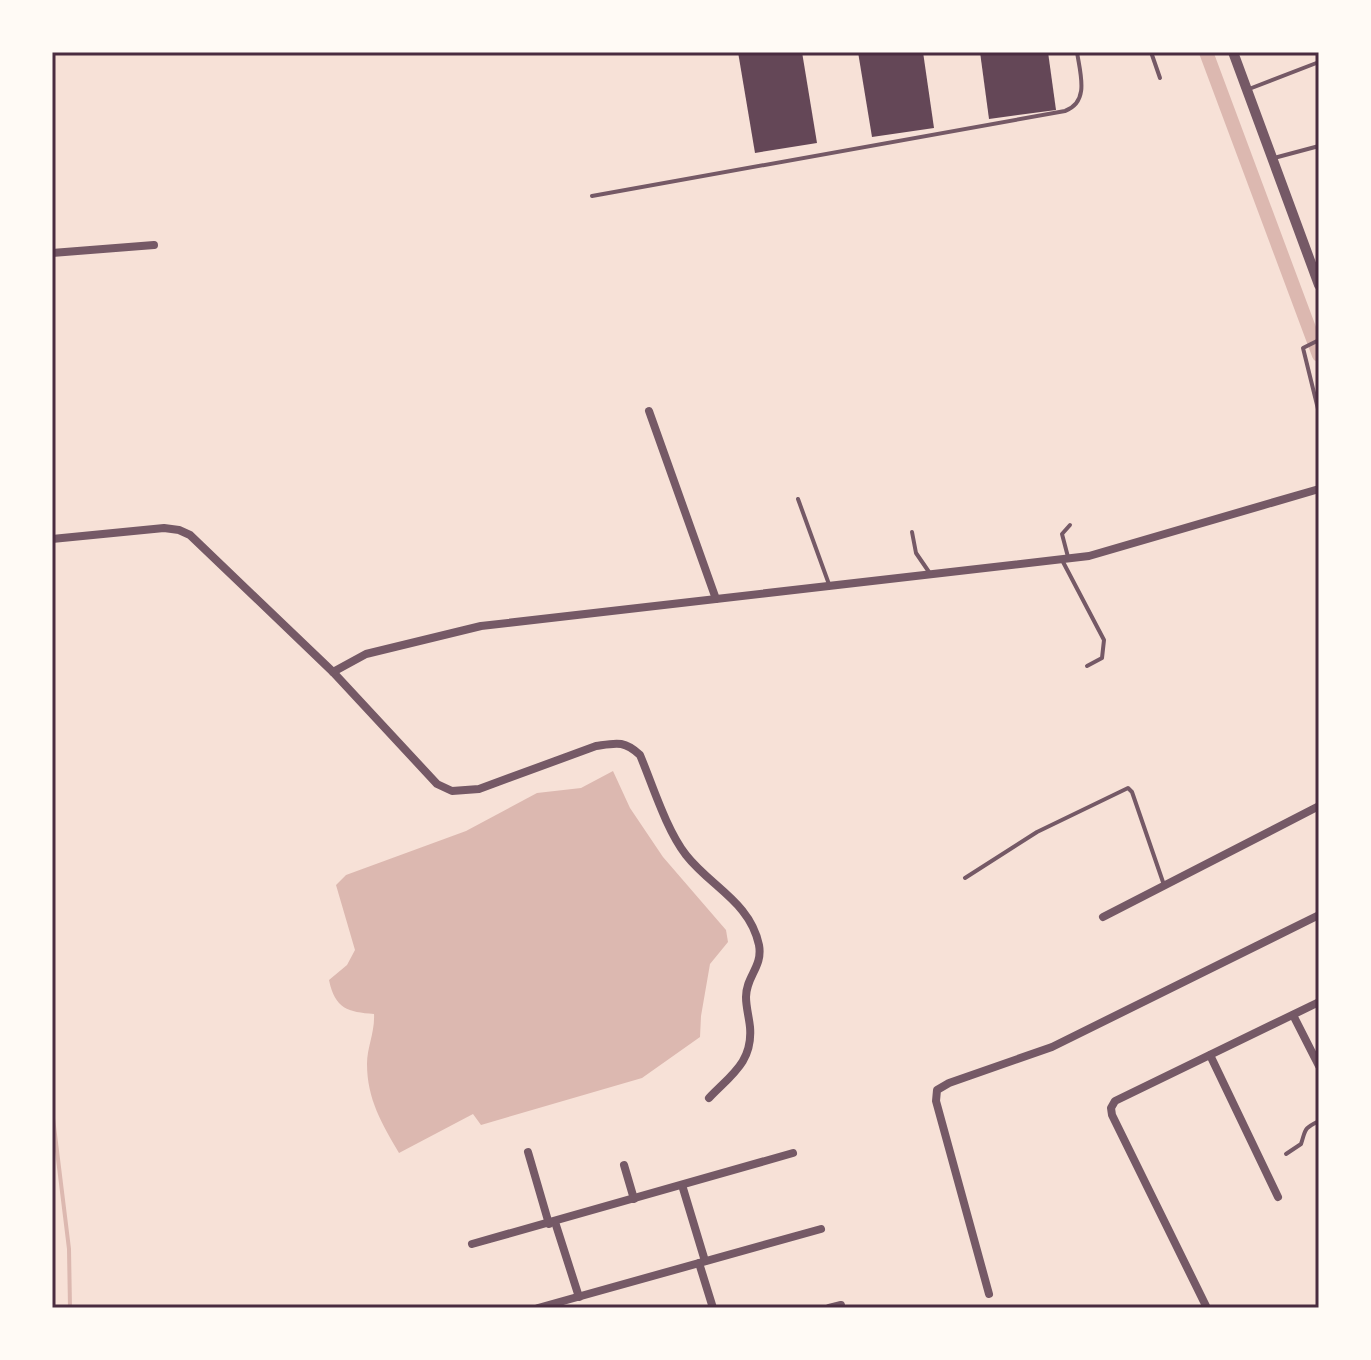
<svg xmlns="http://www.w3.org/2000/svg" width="1371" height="1360" font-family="'PT Sans Narrow',sans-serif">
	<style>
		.water { fill: #dcb8b0 }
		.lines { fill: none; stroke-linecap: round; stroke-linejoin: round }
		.stream { stroke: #dcb8b0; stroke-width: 4 }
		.canal { stroke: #dcb8b0; stroke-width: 14 }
		.building { fill: #644757 }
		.service { stroke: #755966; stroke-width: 4 }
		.minor { stroke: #755966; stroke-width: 8 }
		.tertiary { stroke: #755966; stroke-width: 10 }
		.neatline { fill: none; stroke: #4a2c40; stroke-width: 3 }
	</style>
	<rect width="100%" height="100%" fill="#f7e1d7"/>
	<path class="water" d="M 613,771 L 630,808 L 663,857 L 726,930 L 728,942 L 710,964 L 701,1016 L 700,1037 L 642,1078 L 481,1125 L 473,1114 L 399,1153 C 382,1124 367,1099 367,1064 C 367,1047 375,1032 374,1014 C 348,1012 335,1009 329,980 L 347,965 L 355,950 L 336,885 L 346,875 L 466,831 L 537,793 L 581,788 Z"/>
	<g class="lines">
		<path class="stream" d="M 52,1110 L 69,1249 L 70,1308"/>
		<path class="canal" d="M 1206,52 L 1319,355"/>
	</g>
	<g class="building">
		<path d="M 738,52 L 802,52 L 817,143 L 755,153 Z"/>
		<path d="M 858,52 L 923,52 L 934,128 L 872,137 Z"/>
		<path d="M 980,52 L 1048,52 L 1056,110 L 989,119 Z"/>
	</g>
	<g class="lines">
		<g class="service">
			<path d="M 1151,52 L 1160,78"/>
			<path d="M 1249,89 L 1319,62"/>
			<path d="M 1274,158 L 1319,146"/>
			<path d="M 592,196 L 1065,111 C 1090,102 1080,73 1077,52"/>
			<path d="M 1319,340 L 1303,348 L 1319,413"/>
			<path d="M 798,499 L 830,587"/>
			<path d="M 912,532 L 916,553 L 929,572"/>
			<path d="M 1068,557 L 1062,534 L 1070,525"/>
			<path d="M 1062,560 L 1104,640 L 1102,658 L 1087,666"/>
			<path d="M 965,878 L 1037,832 L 1128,788 L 1132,792 L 1164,885"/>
			<path d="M 1286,1154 L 1301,1144 C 1306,1129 1303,1129 1319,1121"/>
		</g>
		<g class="minor">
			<path d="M 52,253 L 154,245"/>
			<path d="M 649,411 L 716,599"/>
			<path d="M 52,539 L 164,528 L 179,530 L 190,535 L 333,672 L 437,784 L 452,791 L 479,789 L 596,746 C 616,743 624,740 640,755 C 653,786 666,829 686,855 C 711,887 750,902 759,945 C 763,967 746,976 746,997 C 746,1007 749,1017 750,1027 C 753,1062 731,1075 709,1098"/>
			<path d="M 333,672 L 366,654 L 481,626 L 1089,556 L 1319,489"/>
			<path d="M 1103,917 L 1319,806"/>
			<path d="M 1293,1015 L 1319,1066"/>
			<path d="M 1210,1055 L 1278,1197"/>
			<path d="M 528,1152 L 549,1224"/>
			<path d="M 624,1165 L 634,1199"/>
			<path d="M 682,1185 L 705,1261"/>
			<path d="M 555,1222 L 579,1297"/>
			<path d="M 472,1244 L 793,1153"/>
			<path d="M 699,1263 L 713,1308"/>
			<path d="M 989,1294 L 936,1101 L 937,1090 L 949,1083 L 1052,1047 L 1319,915"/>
			<path d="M 1206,1306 L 1112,1115 L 1111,1108 L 1115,1101 L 1319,1002"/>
			<path d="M 538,1308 L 821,1229"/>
			<path d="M 829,1308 L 841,1305"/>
		</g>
		<path class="tertiary" d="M 1233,52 L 1319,285"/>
	</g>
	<rect width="1371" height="1360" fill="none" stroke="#fffaf5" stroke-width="108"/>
	<rect x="54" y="54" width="1263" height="1252" class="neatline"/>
</svg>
